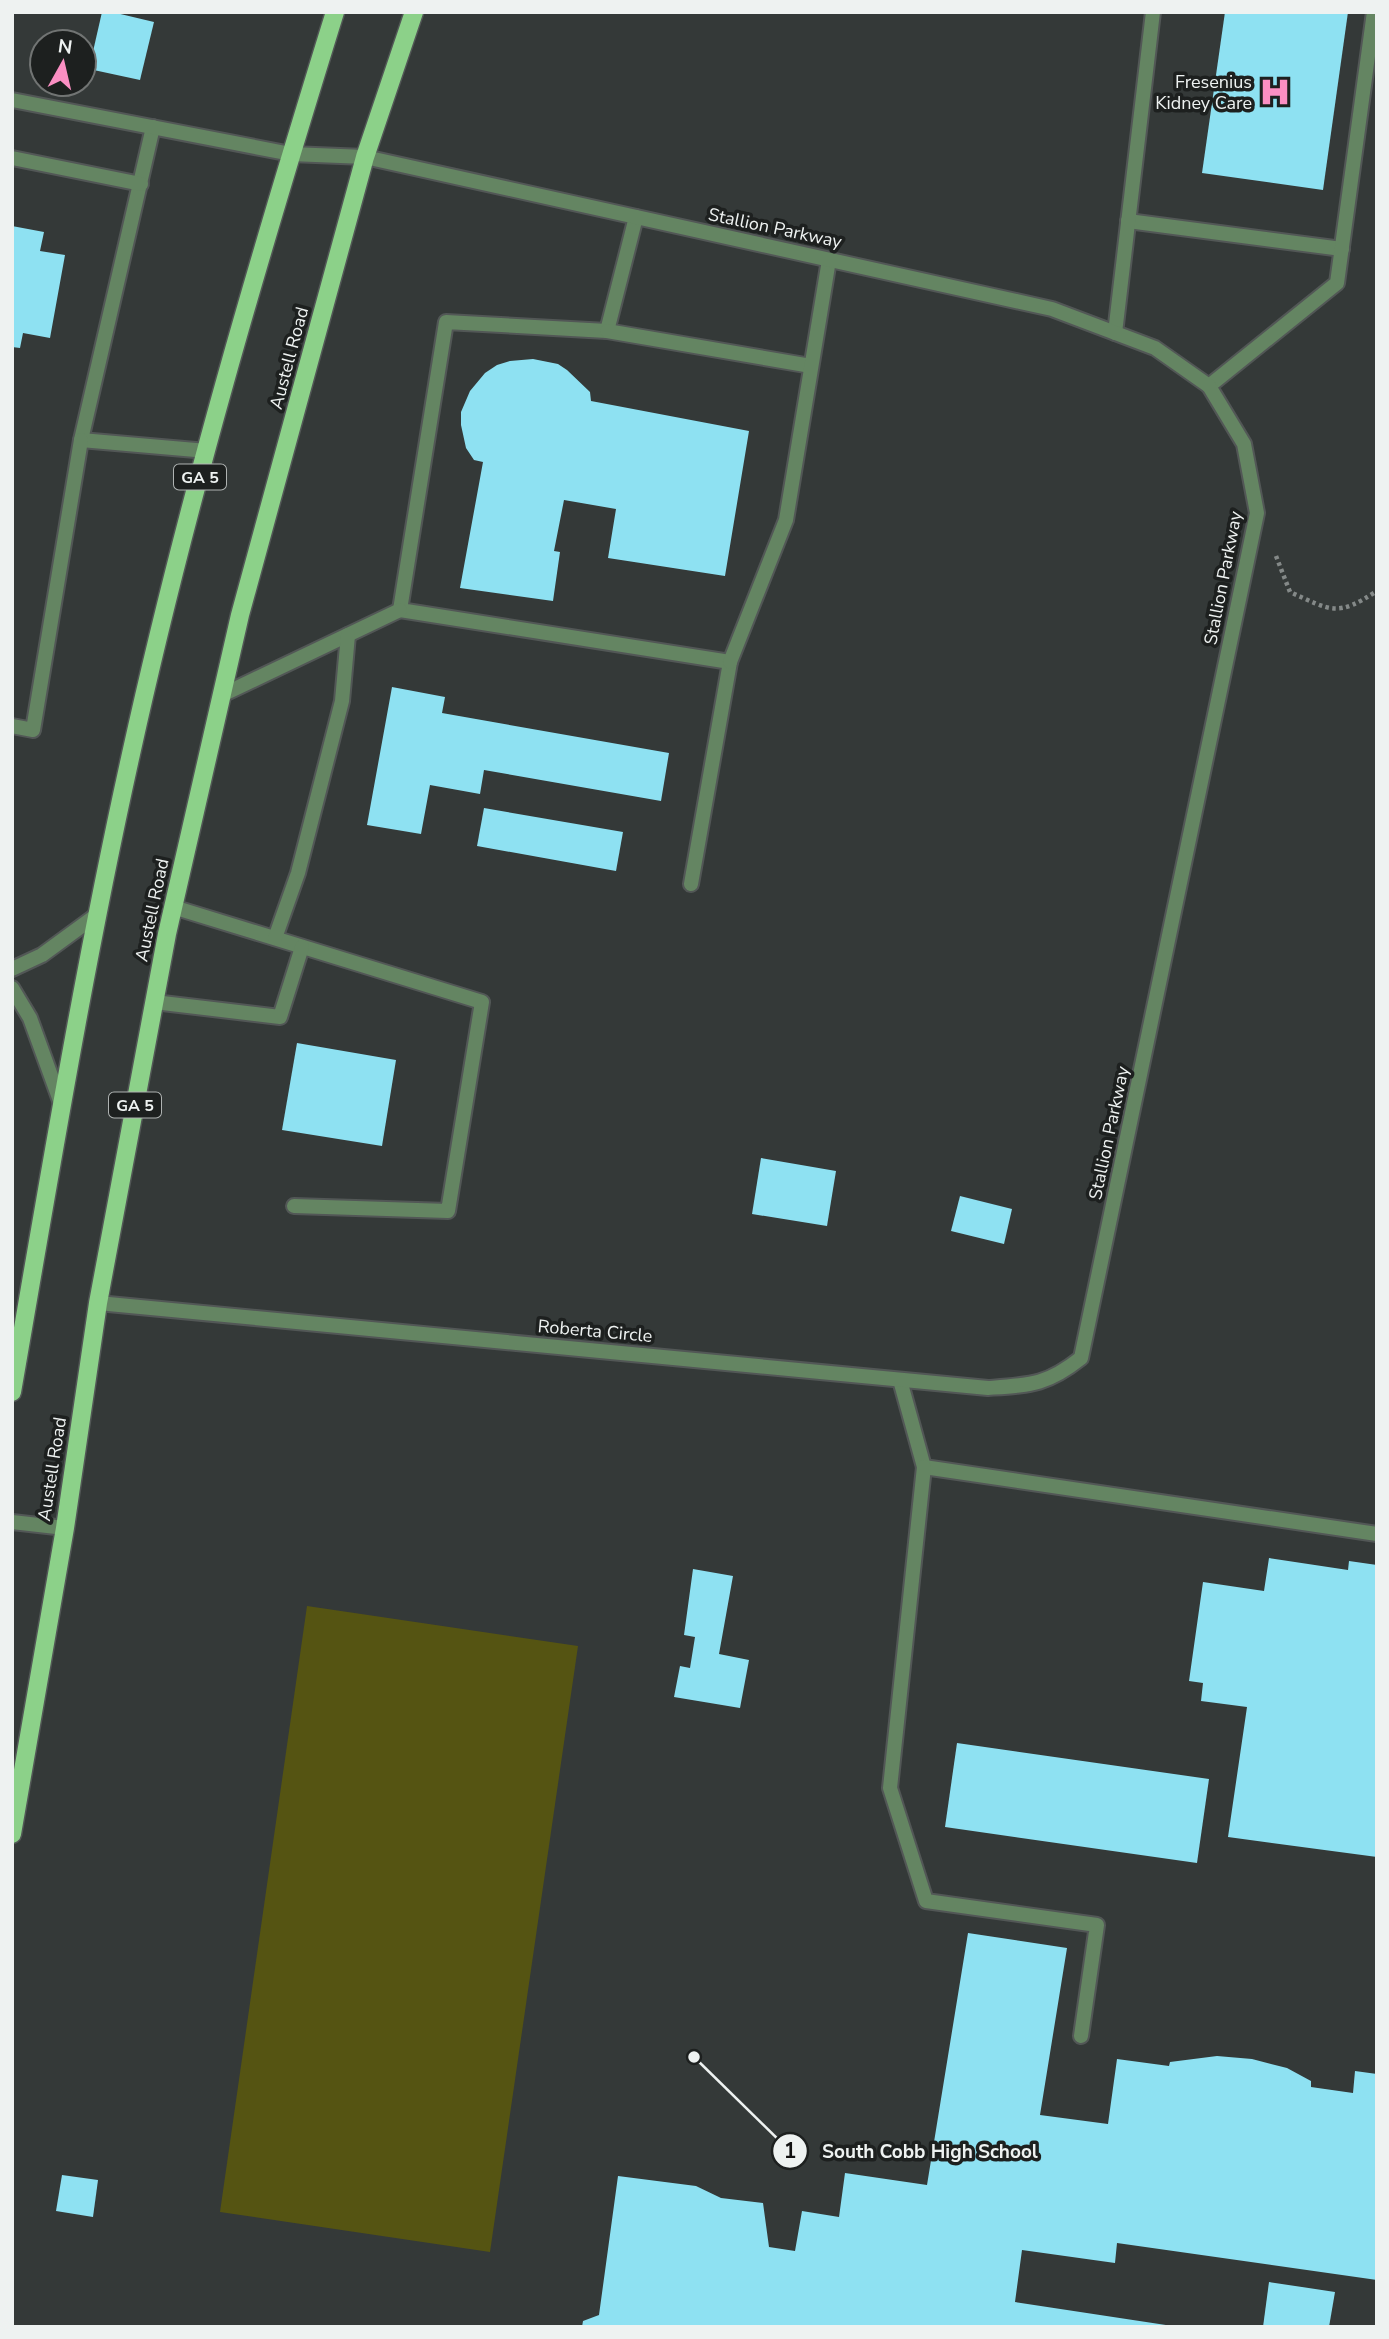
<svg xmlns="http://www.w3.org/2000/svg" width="1389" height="2339" font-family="'Nunito Sans',sans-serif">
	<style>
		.green { fill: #555412 }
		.building { fill: #8ee1f2 }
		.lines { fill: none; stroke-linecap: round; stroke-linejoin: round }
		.lane-casing { stroke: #525756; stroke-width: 18 }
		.street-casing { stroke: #525756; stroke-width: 18 }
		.primary-casing { stroke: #525756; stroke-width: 21 }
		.path { stroke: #848988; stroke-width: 4.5; stroke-dasharray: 3.5 3.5; stroke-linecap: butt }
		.lane { stroke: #648562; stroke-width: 14 }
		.street { stroke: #648562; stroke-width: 14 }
		.primary { stroke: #8cd189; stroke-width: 18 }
		.labels { text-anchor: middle; stroke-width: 7; stroke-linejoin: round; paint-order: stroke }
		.shield { fill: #1d201f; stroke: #afb3b2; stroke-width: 2 }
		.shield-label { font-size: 16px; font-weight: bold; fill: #eef2f1 }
		.poi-label { font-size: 18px; fill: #eef2f1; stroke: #1d201f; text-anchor: end }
		.street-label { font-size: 18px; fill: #eef2f1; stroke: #1d201f }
		.leader { fill: none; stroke: #eef2f1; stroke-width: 2.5 }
		.callout-dot { fill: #eef2f1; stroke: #1d201f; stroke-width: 2.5 }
		.mark-label { font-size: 21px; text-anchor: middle; font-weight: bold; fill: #111 }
		.callout-label { font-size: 19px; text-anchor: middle; font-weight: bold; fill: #eef2f1; stroke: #1d201f; stroke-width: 7; stroke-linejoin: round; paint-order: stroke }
	</style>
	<rect width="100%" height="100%" fill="#343938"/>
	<path class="green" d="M 307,1606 L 578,1646 L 490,2252 L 220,2212 Z"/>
	<g class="building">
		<path d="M 102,12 L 112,12 L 154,22 L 140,80 L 89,69 Z"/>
		<path d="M 1225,12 L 1348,12 L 1323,190 L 1202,173 Z"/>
		<path d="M 12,226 L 44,232 L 40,251 L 65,255 L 50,338 L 23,333 L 20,348 L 12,347 Z"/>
		<path d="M 533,359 L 558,364 L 567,370 L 590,392 L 591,401 L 749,431 L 725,576 L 608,558 L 616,509 L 564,500 L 554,551 L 560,552 L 553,601 L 460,588 L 483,462 L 474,460 L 466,448 L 461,425 L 461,412 L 470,391 L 485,373 L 497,365 L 510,361 Z"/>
		<path d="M 392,687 L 445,697 L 442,713 L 669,753 L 661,801 L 484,770 L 480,794 L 430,785 L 421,834 L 367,825 Z"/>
		<path d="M 484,808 L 623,832 L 616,871 L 477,846 Z"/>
		<path d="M 297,1043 L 396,1060 L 382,1146 L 282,1130 Z"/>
		<path d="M 761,1158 L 836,1171 L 827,1226 L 752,1214 Z"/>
		<path d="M 960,1196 L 1012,1209 L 1004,1244 L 951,1231 Z"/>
		<path d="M 1269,1558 L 1348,1570 L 1349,1561 L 1377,1565 L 1377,1857 L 1228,1837 L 1247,1707 L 1201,1701 L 1203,1683 L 1189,1681 L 1203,1582 L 1264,1591 Z"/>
		<path d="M 693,1569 L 733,1576 L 719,1654 L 749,1660 L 740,1708 L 674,1697 L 680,1666 L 690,1668 L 695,1637 L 684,1635 Z"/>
		<path d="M 957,1743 L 1209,1779 L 1197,1863 L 945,1827 Z"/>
		<path d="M 968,1933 L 1067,1948 L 1040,2115 L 1108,2124 L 1117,2059 L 1169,2066 L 1170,2062 L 1217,2056 L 1252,2059 L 1287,2068 L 1311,2081 L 1311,2087 L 1353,2093 L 1355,2071 L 1377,2074 L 1377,2280 L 1117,2243 L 1115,2263 L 1022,2250 L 1015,2302 L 1179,2327 L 582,2327 L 583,2321 L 599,2315 L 618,2176 L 696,2186 L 721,2198 L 763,2203 L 769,2247 L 795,2251 L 802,2211 L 839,2217 L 845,2173 L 927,2185 Z"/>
		<path d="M 62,2175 L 98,2180 L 93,2217 L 56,2211 Z"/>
		<path d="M 1269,2282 L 1335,2292 L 1329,2327 L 1263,2327 Z"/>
	</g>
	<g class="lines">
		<defs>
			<g id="lane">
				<path d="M 153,127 L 81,440 L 207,451"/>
				<path d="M 12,158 L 141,184"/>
				<path d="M 636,217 L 607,331 L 446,322 L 400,610 L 730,662 L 691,884"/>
				<path d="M 1128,221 L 1342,249"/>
				<path d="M 607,331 L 811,366"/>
				<path d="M 1115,333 L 1153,12"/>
				<path d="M 1209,386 L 1337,283 L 1374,12"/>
				<path d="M 730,662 L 786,520 L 829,260"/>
				<path d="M 222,695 L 400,610"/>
				<path d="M 12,726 L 33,730 L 81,440"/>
				<path d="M 173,907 L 482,1002 L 448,1211 L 294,1206"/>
				<path d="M 275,938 L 298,873 L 342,701 L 348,635"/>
				<path d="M 12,969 L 42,955 L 98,914"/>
				<path d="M 12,988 L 30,1018 L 62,1106"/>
				<path d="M 154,1002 L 280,1017 L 302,947"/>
				<path d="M 900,1380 L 924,1467 L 1377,1534"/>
				<path d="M 924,1467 L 890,1788 L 926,1901 L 1097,1925 L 1081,2036"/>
			</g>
			<g id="street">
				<path d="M 12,100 L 291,154 L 365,157 L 1052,309 L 1155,348 L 1209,386 L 1244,444 L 1257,513 L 1081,1358 C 1047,1385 1031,1385 988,1388 L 98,1303"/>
				<path d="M 12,1522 L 65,1528"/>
			</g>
			<g id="primary">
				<path d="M 12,1392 C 49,1179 84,965 131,754 C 186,504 259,257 335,12"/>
				<path d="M 12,1834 L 65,1528 L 98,1303 L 167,934 L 240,615 L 365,157 L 414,12"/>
			</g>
		</defs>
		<use href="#lane" class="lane-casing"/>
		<use href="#street" class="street-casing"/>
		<use href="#primary" class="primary-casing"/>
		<path class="path" d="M 1276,556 L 1290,592 C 1332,611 1337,617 1377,591"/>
		<use href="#lane" class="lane"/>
		<use href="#street" class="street"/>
		<use href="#primary" class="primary"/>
	</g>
	<defs>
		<symbol id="hospital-bare" viewBox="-9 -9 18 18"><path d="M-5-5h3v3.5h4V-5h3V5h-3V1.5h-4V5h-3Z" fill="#fb8fc3" stroke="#1d201f" stroke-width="2.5" paint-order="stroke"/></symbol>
	</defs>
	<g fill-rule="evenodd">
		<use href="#hospital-bare" x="1253" y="70" width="44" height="44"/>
	</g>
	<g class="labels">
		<g class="shield">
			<rect x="174" y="464.5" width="52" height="25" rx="5"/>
			<rect x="109" y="1092.5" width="52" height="25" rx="5"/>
		</g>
		<g class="shield-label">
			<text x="200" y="483">GA 5</text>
			<text x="135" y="1111">GA 5</text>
		</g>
		<g class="poi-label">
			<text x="1252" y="88">Fresenius<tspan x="1252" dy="21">Kidney Care</tspan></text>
		</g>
		<g class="street-label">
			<text transform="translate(775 228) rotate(12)" y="6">Stallion Parkway</text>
			<text transform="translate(289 358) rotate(-75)" y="6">Austell Road</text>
			<text transform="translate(1223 578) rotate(-79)" y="6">Stallion Parkway</text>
			<text transform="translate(152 910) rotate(-78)" y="6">Austell Road</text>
			<text transform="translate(1109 1133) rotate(-78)" y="6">Stallion Parkway</text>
			<text transform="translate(595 1331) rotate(5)" y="6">Roberta Circle</text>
			<text transform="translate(52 1469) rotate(-81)" y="6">Austell Road</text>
		</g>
	</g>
	<path class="leader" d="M694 2057L790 2151"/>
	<g class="callout-dot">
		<circle cx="694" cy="2057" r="7"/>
		<circle cx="790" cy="2151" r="18"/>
	</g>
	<g class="mark-label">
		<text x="790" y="2158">1</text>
	</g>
	<g class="callout-label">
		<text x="930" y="2158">South Cobb High School</text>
	</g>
	<rect width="1389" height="2339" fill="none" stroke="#eef2f1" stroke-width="28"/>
	<g transform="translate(63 63) rotate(8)"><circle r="33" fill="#1d201f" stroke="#717473" stroke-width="2"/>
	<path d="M0-5L12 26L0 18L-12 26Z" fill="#fb8fc3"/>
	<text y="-10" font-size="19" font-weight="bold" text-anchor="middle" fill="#eef2f1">N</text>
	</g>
</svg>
